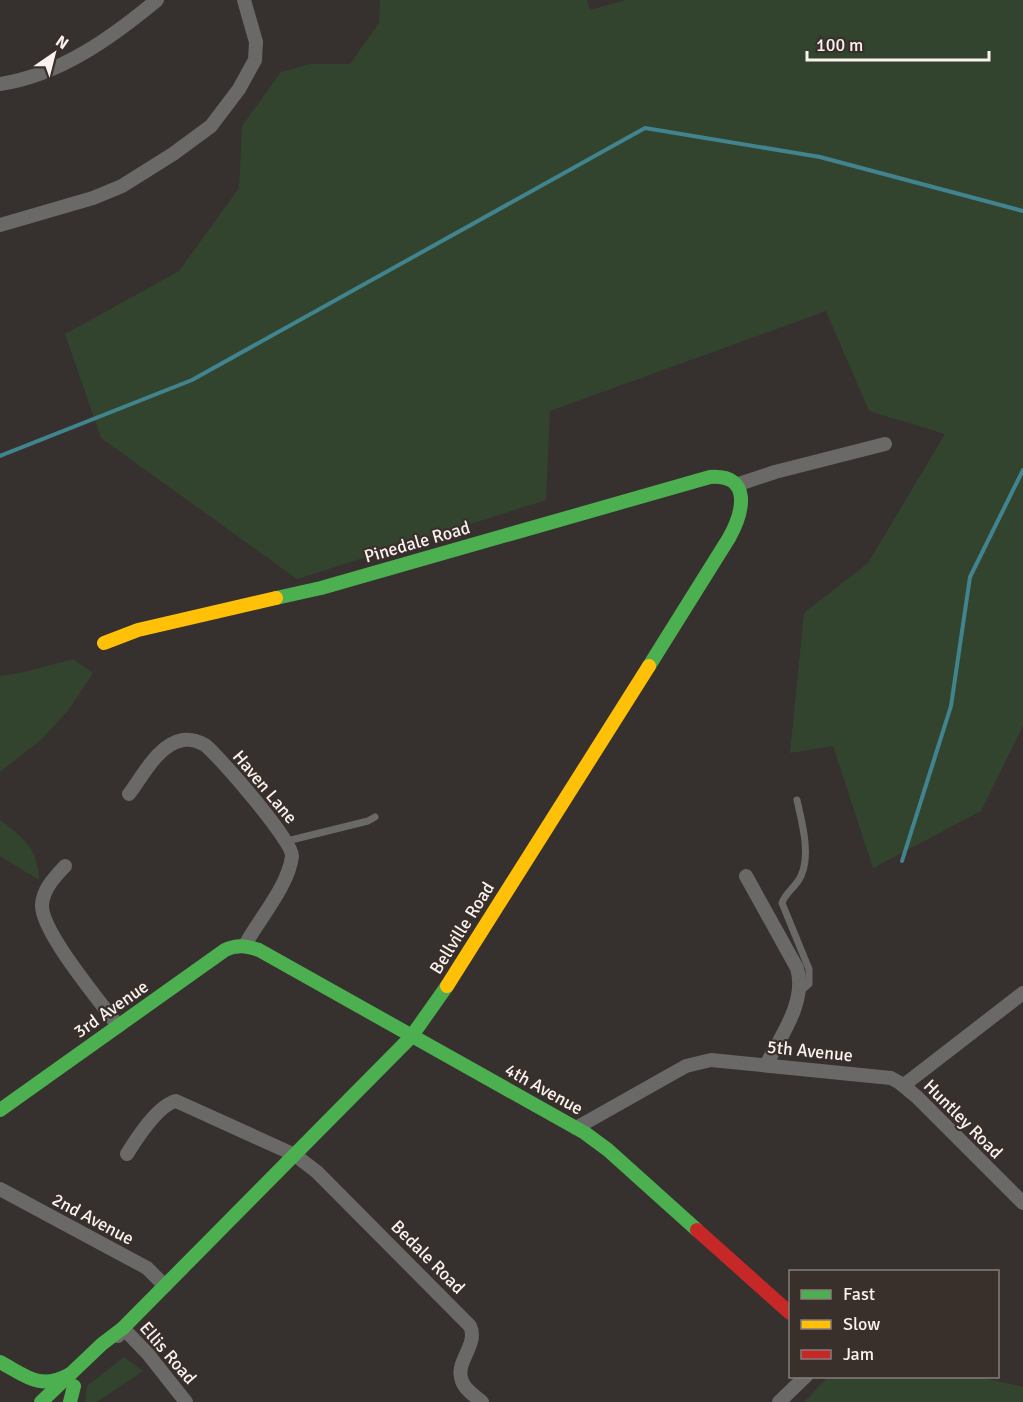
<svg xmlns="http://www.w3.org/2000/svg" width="1023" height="1402" font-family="Signika,sans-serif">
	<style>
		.green { fill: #33442e }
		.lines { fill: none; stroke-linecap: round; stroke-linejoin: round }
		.stream { stroke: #41848f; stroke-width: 4 }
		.lane { stroke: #6b6868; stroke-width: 7 }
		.street { stroke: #6b6868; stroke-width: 14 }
		.fast { stroke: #4caf50; stroke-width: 14 }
		.slow { stroke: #ffc107; stroke-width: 14 }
		.jam { stroke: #c62828; stroke-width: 14 }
		.labels { text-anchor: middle; stroke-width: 4.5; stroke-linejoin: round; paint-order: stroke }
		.street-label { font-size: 18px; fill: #f9f2ef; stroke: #392f2b }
	</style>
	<rect width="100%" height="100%" fill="#36302e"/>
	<g class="green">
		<path d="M 380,0 L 587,0 L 590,10 L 626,0 L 1023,0 L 1023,726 L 981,811 L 873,868 L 833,746 L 790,753 L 804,613 L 868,563 L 945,434 L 869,411 L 826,311 L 550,411 L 546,500 L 297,579 L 101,438 L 65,334 L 179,271 L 239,188 L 242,126 L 281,72 L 310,64 L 350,64 L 379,23 Z"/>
		<path d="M 73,659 L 93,673 L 69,709 L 42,739 L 0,772 L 0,676 L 20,673 Z"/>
		<path d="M 0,820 C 24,838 38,849 39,880 L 0,856 Z"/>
		<path d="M 124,1357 L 143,1371 L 97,1402 L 85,1402 L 87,1386 Z"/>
		<path d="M 828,1377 L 980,1377 L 1023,1387 L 1023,1402 L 804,1402 Z"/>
	</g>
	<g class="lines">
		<g class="stream">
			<path d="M 0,456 L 192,380 L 645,128 L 820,157 L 1023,211"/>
			<path d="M 902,861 L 951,706 L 970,577 L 1023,470"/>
		</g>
		<g class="lane">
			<path d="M 797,800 C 802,823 811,854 801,876 C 796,887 785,893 782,903 L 809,969 L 809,984 L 799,993"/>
			<path d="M 287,841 L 368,821 L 375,817"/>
		</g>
		<g class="street">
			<path d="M 0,84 C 60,75 111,38 157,0"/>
			<path d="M 0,225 L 93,198 L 122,186 L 173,154 L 211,126 L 239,89 L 255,60 L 256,42 L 244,0"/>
			<path d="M 736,485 L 775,472 L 885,444"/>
			<path d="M 129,794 C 143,776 158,744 183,740 C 190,739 198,741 205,745 C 219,756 293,841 292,856 C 289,885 259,919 245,945"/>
			<path d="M 65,866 C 54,878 43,889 42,905 C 41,932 101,1002 118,1026"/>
			<path d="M 746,876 L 797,968 C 807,1001 781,1036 766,1065"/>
			<path d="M 904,1085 L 1023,993"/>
			<path d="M 576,1128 L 686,1066 L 711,1060 L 891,1078 L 900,1083 L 917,1097 L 1023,1203"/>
			<path d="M 127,1154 C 137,1138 158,1105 176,1101 L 295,1155 L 317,1172 L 470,1326 C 479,1345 454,1362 462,1381 C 465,1390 475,1396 482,1402"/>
			<path d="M 0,1189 L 147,1268 L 165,1286"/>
			<path d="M 118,1336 L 123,1328 L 148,1354 L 186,1402"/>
			<path d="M 779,1402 L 806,1376"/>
		</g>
		<g class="fast">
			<path d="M 276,598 L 321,588 L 710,477 C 753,474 743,513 729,538 L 649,666"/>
			<path d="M 0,1110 L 225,950 C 237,944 247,946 259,950 L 585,1133 L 608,1150 L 697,1230"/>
			<path d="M 0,1362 C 26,1376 40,1391 70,1374"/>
			<path d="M 41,1402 L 102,1344 L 123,1328 L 411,1037 L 447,986"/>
			<path d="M 70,1402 L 74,1386"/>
		</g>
		<g class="slow">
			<path d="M 104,643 L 138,630 L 276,598"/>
			<path d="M 447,986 L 649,666"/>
		</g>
		<path class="jam" d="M 697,1230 L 790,1313"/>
	</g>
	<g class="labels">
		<g class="street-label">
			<text transform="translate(417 542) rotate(-16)" y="6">Pinedale Road</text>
			<text transform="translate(265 787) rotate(50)" y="6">Haven Lane</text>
			<text transform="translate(462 928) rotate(-58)" y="6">Bellville Road</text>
			<text transform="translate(111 1009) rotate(-35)" y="6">3rd Avenue</text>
			<text transform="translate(810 1051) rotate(6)" y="6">5th Avenue</text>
			<text transform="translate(544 1089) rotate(29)" y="6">4th Avenue</text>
			<text transform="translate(963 1119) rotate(45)" y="6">Huntley Road</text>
			<text transform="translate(93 1219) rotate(28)" y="6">2nd Avenue</text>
			<text transform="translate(428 1257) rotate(45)" y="6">Bedale Road</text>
			<text transform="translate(168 1353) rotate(49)" y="6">Ellis Road</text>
		</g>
	</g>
	<rect x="789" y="1270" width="210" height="108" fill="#392f2b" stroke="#867d79" stroke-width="1.5"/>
	<rect x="801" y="1290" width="30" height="9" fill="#4caf50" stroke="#867d79" stroke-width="1.5"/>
	<text x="843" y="1300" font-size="18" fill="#f9f2ef">Fast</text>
	<rect x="801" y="1320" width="30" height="9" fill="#ffc107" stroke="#867d79" stroke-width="1.5"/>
	<text x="843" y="1330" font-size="18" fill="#f9f2ef">Slow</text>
	<rect x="801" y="1350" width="30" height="9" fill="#c62828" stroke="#867d79" stroke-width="1.5"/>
	<text x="843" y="1360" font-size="18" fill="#f9f2ef">Jam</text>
	<g transform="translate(54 54) rotate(35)" stroke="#392f2b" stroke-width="4.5" paint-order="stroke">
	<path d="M0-4.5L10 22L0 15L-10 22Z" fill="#f9f2ef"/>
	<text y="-9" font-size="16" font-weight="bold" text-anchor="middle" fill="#f9f2ef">N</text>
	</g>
	<path d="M807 51v9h182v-9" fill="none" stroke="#f9f2ef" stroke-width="3"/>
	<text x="816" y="51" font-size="18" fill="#f9f2ef" stroke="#392f2b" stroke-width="4.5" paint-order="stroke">100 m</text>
</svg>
